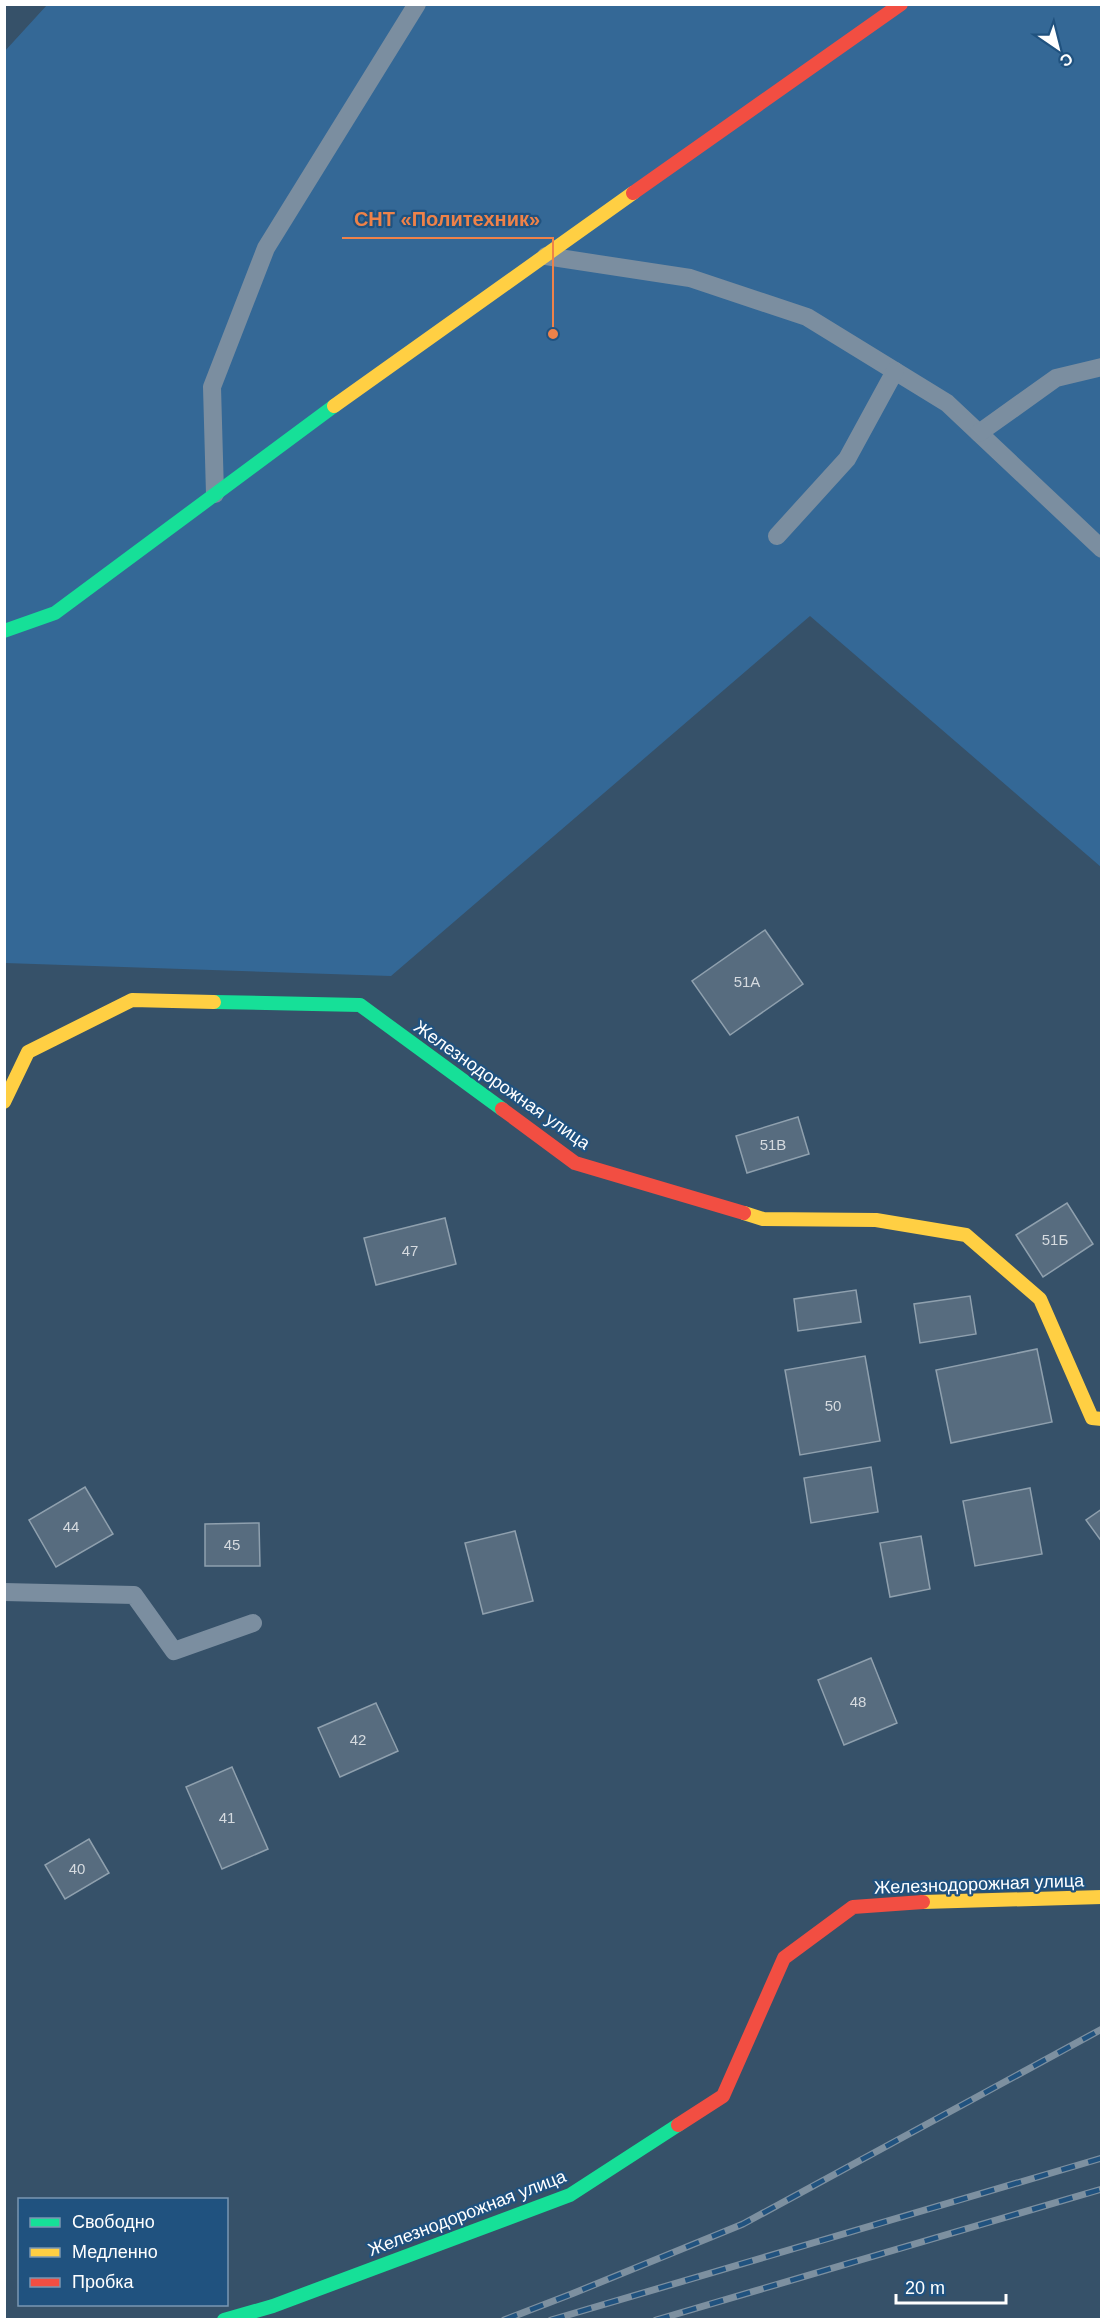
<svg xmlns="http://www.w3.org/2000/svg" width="1106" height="2324" font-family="Helvetica,sans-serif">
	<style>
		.green { fill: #346896 }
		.building { fill: #576c7f; stroke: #8fa0ae; stroke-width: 1.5 }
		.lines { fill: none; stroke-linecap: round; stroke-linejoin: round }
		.lane { stroke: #7b8ea0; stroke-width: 18 }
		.fast { stroke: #16e098; stroke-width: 14 }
		.slow { stroke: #ffcf43; stroke-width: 14 }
		.jam { stroke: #f24e42; stroke-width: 14 }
		.rail-casing { stroke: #7d90a0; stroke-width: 7 }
		.rail { stroke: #20527f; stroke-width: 4.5; stroke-dasharray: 14; stroke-linecap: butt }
		.labels { text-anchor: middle; stroke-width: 4.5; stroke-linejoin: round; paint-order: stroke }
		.number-label { font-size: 15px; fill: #d5dadf }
		.street-label { font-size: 18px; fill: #fff; stroke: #20527f }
		.leader { fill: none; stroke: #ee8249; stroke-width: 2 }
		.callout-dot { fill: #ee8249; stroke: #20527f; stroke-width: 2 }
		.callout-label { font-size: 20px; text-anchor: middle; font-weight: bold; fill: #ee8249; stroke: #20527f; stroke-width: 4.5; stroke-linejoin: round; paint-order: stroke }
	</style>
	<rect width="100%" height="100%" fill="#365169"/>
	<path class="green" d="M 47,5 L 1101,5 L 1101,867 L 810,616 L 391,976 L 5,963 L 4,52 Z"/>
	<g class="building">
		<path d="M 765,930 L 803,984 L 730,1035 L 692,981 Z"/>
		<path d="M 798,1117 L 809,1154 L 747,1173 L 736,1136 Z"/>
		<path d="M 1067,1203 L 1093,1244 L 1043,1277 L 1016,1235 Z"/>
		<path d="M 445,1218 L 456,1264 L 376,1285 L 364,1238 Z"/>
		<path d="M 856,1290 L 861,1322 L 798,1331 L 794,1299 Z"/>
		<path d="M 970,1296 L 976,1334 L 920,1343 L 914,1304 Z"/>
		<path d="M 1037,1349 L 1052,1422 L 951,1443 L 936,1370 Z"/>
		<path d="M 865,1356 L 880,1441 L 800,1455 L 785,1370 Z"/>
		<path d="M 871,1467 L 878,1512 L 811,1523 L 804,1478 Z"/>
		<path d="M 85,1487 L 113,1534 L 56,1567 L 29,1520 Z"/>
		<path d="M 1030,1488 L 1042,1554 L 975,1566 L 963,1501 Z"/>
		<path d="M 1102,1509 L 1102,1542 L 1086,1520 Z"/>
		<path d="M 259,1523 L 260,1566 L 205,1566 L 205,1524 Z"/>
		<path d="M 515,1531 L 533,1601 L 483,1614 L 465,1543 Z"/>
		<path d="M 921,1536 L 930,1589 L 890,1597 L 880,1543 Z"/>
		<path d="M 871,1658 L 897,1723 L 844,1745 L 818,1680 Z"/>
		<path d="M 376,1703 L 398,1751 L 340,1777 L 318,1728 Z"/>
		<path d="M 232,1767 L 268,1849 L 222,1869 L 186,1787 Z"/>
		<path d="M 89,1839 L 109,1873 L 65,1899 L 45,1865 Z"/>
	</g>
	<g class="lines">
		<g class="lane">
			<path d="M 546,256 L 690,278 L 807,317 L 947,403 L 1102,549"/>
			<path d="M 979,433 L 1056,378 L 1102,367"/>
			<path d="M 215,494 L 212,387 L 266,248 L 417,4"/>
			<path d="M 777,536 L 847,459 L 895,371"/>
			<path d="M 4,1592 L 134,1595 L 174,1651 L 253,1623"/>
		</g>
		<g class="fast">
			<path d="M 4,631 L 55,613 L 334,406"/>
			<path d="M 214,1002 L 360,1005 L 502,1109"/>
			<path d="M 224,2320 L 273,2306 L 570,2195 L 678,2125"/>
		</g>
		<g class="slow">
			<path d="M 334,406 L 633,193"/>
			<path d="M 4,1102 L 28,1052 L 132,1000 L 214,1002"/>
			<path d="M 744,1213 L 763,1219 L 876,1220 L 966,1235 L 1040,1299 L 1092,1418 L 1102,1419"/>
			<path d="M 923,1902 L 1102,1897"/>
		</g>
		<g class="jam">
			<path d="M 633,193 L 901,4"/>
			<path d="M 502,1109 L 575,1163 L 744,1213"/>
			<path d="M 678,2125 L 723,2096 L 784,1958 L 853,1907 L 923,1902"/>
		</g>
		<defs>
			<g id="rail">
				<path d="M 504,2320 L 574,2293 L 743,2224 L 1102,2029"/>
				<path d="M 551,2320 L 1102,2158"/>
				<path d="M 656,2320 L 1102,2189"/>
			</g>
		</defs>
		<use href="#rail" class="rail-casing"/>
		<use href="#rail" class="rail"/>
	</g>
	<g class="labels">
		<g class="number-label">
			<text x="747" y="987">51А</text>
			<text x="773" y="1150">51В</text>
			<text x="1055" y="1245">51Б</text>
			<text x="410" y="1256">47</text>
			<text x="833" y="1411">50</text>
			<text x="71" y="1532">44</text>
			<text x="232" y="1550">45</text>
			<text x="858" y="1707">48</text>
			<text x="358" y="1745">42</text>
			<text x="227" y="1823">41</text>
			<text x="77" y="1874">40</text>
		</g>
		<g class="street-label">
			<text transform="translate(502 1085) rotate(35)" y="6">Железнодорожная улица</text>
			<text transform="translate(979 1884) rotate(-2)" y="6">Железнодорожная улица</text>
			<text transform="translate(467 2213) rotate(-21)" y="6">Железнодорожная улица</text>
		</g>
	</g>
	<path class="leader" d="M553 334L553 238H342"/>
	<circle class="callout-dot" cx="553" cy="334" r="6"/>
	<g class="callout-label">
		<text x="447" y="226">СНТ «Политехник»</text>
	</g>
	<rect width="1106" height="2324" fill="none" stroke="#ffffff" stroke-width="12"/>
	<rect x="18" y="2198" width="210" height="108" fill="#20527f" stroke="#7997b2" stroke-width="1.5"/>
	<rect x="30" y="2218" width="30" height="9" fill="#16e098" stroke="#7997b2" stroke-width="1.5"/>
	<text x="72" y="2228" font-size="18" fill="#ffffff">Свободно</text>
	<rect x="30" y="2248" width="30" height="9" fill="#ffcf43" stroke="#7997b2" stroke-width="1.5"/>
	<text x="72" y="2258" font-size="18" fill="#ffffff">Медленно</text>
	<rect x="30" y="2278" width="30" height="9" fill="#f24e42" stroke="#7997b2" stroke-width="1.5"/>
	<text x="72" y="2288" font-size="18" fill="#ffffff">Пробка</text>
	<g transform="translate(1058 48) rotate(145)" stroke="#20527f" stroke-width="4.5" paint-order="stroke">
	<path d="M0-4.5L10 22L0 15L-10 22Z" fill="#ffffff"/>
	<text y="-9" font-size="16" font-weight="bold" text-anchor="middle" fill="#ffffff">С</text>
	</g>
	<path d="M896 2294v9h110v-9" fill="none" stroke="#ffffff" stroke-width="3"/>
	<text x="905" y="2294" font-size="18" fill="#ffffff" stroke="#20527f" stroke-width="4.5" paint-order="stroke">20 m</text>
</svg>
